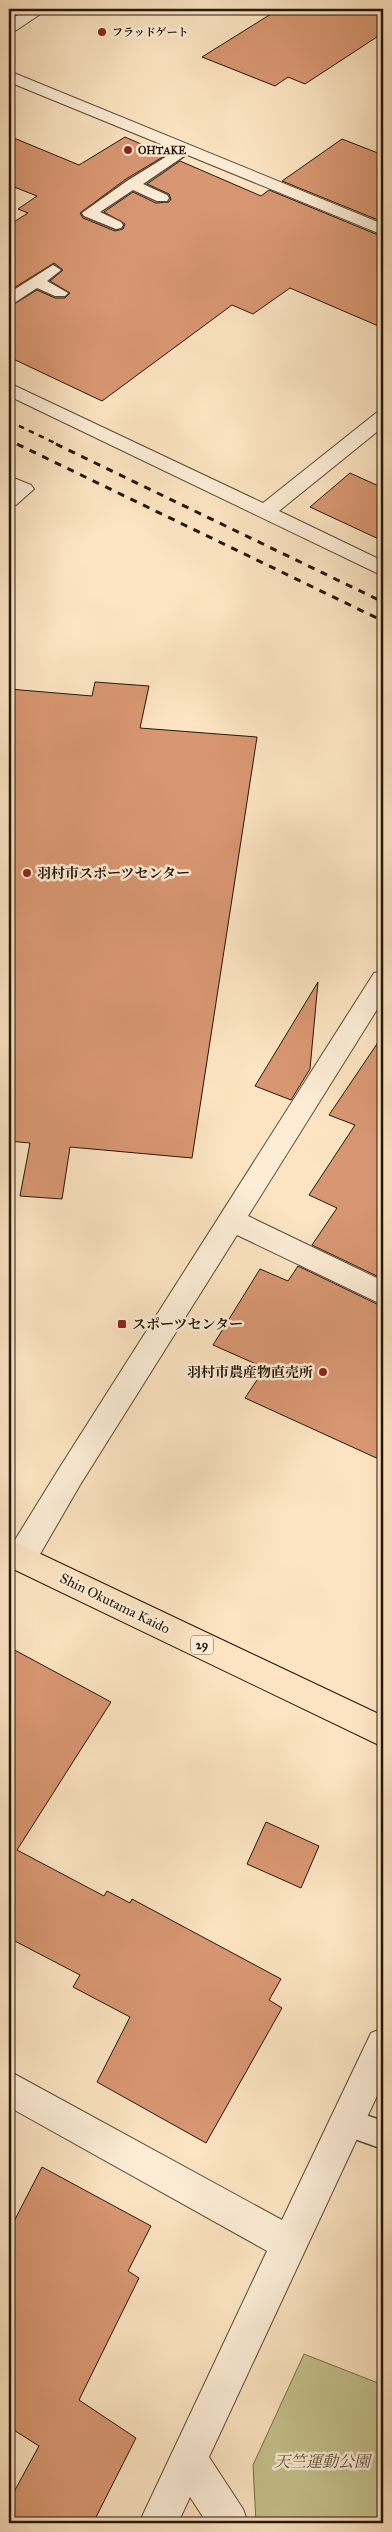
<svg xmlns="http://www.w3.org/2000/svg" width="392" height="2532" font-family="'IM FELL Great Primer','Noto Serif JP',serif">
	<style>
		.green { fill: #c5c28f; stroke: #756c4c }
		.building { fill: #d89772; stroke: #251609 }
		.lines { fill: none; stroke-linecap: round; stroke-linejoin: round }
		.service-casing { stroke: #5b4a37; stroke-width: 3 }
		.minor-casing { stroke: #5b4a37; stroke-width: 2 }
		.primary-casing { stroke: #251609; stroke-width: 2 }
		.service { fill: #fdedd7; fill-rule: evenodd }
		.minor { fill: #fdedd7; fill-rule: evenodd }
		.primary { fill: #fce4c2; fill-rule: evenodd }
		.rail-far1 { stroke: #251609; stroke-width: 2.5; stroke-dasharray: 5.5 5.5; stroke-linecap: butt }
		.rail { stroke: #251609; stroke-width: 3; stroke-dasharray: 7 7; stroke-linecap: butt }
		.poi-dot { fill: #8f2418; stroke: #fdedd7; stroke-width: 2 }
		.labels { text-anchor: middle; stroke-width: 5; stroke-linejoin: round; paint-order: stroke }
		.far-poi-label { font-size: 11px; font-weight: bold; fill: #251609; stroke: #fdedd7; text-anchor: start }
		.shield { fill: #fdedd7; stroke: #665647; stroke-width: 1 }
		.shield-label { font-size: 12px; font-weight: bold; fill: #251609 }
		.poi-label { font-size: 14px; font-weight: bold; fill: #251609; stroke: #fdedd7; text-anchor: start }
		.street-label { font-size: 14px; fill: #251609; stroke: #fdedd7 }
		.near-park-label { font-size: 16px; font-style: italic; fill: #5d5238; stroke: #fdedd7 }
	</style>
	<rect width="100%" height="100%" fill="#fce4c2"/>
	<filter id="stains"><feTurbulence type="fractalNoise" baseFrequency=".004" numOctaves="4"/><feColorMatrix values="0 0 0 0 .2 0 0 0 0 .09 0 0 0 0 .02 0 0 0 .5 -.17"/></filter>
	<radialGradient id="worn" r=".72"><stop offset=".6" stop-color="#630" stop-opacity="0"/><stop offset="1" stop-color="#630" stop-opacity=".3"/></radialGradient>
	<path class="green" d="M 304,2354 L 383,2385 L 383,2523 L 256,2523 L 253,2465 Z"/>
	<g class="building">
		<path d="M 279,9 L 383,9 L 383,33 L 305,84 L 288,77 L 275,86 L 202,57 Z"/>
		<path d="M 9,136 L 79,165 L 125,137 L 166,155 L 126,179 L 80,213 L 83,218 L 115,231 L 123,229 L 125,224 L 104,212 L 133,192 L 156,203 L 169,202 L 171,199 L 169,194 L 147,184 L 180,161 L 261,196 L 269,190 L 383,237 L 383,328 L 290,288 L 253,314 L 232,305 L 102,401 L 9,357 L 9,307 L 37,290 L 55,298 L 65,298 L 70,293 L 50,281 L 63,270 L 54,263 L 9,291 L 9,225 L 28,213 L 18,209 L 37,196 L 9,185 Z"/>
		<path d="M 342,139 L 383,155 L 383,222 L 282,181 Z"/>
		<path d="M 350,473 L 383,488 L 383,541 L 310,507 Z"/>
		<path d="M 95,682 L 149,686 L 140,728 L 257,737 L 192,1158 L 70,1147 L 62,1199 L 20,1196 L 30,1143 L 9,1141 L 9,689 L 92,696 Z"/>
		<path d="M 318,982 L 310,1069 L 291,1100 L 255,1086 Z"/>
		<path d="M 383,1035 L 383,1279 L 312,1245 L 337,1208 L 309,1195 L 355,1125 L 329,1115 Z"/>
		<path d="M 298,1266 L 383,1307 L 383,1461 L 245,1398 L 265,1368 L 213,1345 L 260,1269 L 288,1281 Z"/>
		<path d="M 9,1647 L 111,1702 L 17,1850 L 104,1896 L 107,1891 L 130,1903 L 132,1899 L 281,1979 L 269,2000 L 282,2008 L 206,2143 L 97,2082 L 130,2017 L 73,1987 L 80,1975 L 9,1938 Z"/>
		<path d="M 266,1822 L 319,1846 L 301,1888 L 247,1864 Z"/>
		<path d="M 42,2167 L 151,2226 L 128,2271 L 139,2278 L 79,2400 L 136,2438 L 93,2523 L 9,2523 L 9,2501 L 39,2446 L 9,2427 L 9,2231 Z"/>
	</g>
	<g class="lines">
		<defs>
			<g id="service">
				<path d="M 185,145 L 190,146 L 192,149 L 190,152 L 143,184 L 167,195 L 169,198 L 167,201 L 157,201 L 133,190 L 100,212 L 121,222 L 123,225 L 121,228 L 116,229 L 84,216 L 82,213 L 127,181 Z"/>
				<path d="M 53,265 L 61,270 L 47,281 L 68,293 L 65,296 L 55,296 L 37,288 L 14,303 L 9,305 L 9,293 Z"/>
				<path d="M 348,2109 L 383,2121 L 383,2149 L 338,2133 L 334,2123 L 338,2113 Z"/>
			</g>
			<g id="minor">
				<path d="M 29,9 L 48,9 L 15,31 L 9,32 L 9,20 Z"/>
				<path d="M 9,71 L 383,224 L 383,235 L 9,82 Z"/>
				<path d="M 9,383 L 263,503 L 376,413 L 383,411 L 383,427 L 279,511 L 383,561 L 383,576 L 9,396 Z"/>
				<path d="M 9,476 L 31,485 L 34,489 L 16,505 L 9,506 Z"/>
				<path d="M 383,971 L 383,1000 L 248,1216 L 383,1281 L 383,1305 L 237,1235 L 80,1485 L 32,1568 L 21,1571 L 10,1568 L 10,1548 L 60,1467 L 374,973 Z"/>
				<path d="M 383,2028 L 383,2083 L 209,2457 L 243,2509 L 248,2523 L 207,2523 L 190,2497 L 178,2523 L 139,2523 L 267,2251 L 9,2107 L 9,2071 L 282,2220 L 371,2033 Z"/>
			</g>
			<path id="primary" d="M 9,1539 L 383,1716 L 383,1747 L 9,1567 Z"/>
		</defs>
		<use href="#service" class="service-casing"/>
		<use href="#minor" class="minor-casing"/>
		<use href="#primary" class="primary-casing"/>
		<use href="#service" class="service"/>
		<use href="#minor" class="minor"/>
		<use href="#primary" class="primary"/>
		<g class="rail-far1">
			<path d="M 9,421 L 59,445"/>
			<path d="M 9,440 L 19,445"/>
		</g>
		<g class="rail">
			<path d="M 17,444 L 383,621"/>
			<path d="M 56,444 L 383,602"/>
		</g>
	</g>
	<g class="poi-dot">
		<circle cx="102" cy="32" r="5"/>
		<circle cx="128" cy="150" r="5"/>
		<circle cx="27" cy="873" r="5"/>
		<rect x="117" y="1319" width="10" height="10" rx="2.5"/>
		<circle cx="323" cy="1372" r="5"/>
	</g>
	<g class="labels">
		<g class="far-poi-label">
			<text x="112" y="36">フラッドゲート</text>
			<text x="138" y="154">OHTAKE</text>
		</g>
		<rect class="shield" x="191" y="1635.5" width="22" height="19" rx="4"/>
		<g class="shield-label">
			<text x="202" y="1649">29</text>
		</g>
		<g class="poi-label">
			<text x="37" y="878">羽村市スポーツセンター</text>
			<text x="132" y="1329">スポーツセンター</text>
			<text x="313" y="1377" text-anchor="end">羽村市農産物直売所</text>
		</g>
		<g class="street-label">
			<text transform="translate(115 1603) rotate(26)" y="5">Shin Okutama Kaido</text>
		</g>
		<g class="near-park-label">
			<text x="322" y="2467">天竺運動公園</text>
		</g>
	</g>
	<rect width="392" height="2532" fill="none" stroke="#fce4c2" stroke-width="30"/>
	<rect x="10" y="10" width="372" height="2512" fill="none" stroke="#251609" stroke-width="2.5"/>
	<rect x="15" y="15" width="362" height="2502" fill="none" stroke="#251609"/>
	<rect width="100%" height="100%" filter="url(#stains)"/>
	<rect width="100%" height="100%" fill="url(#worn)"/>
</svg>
